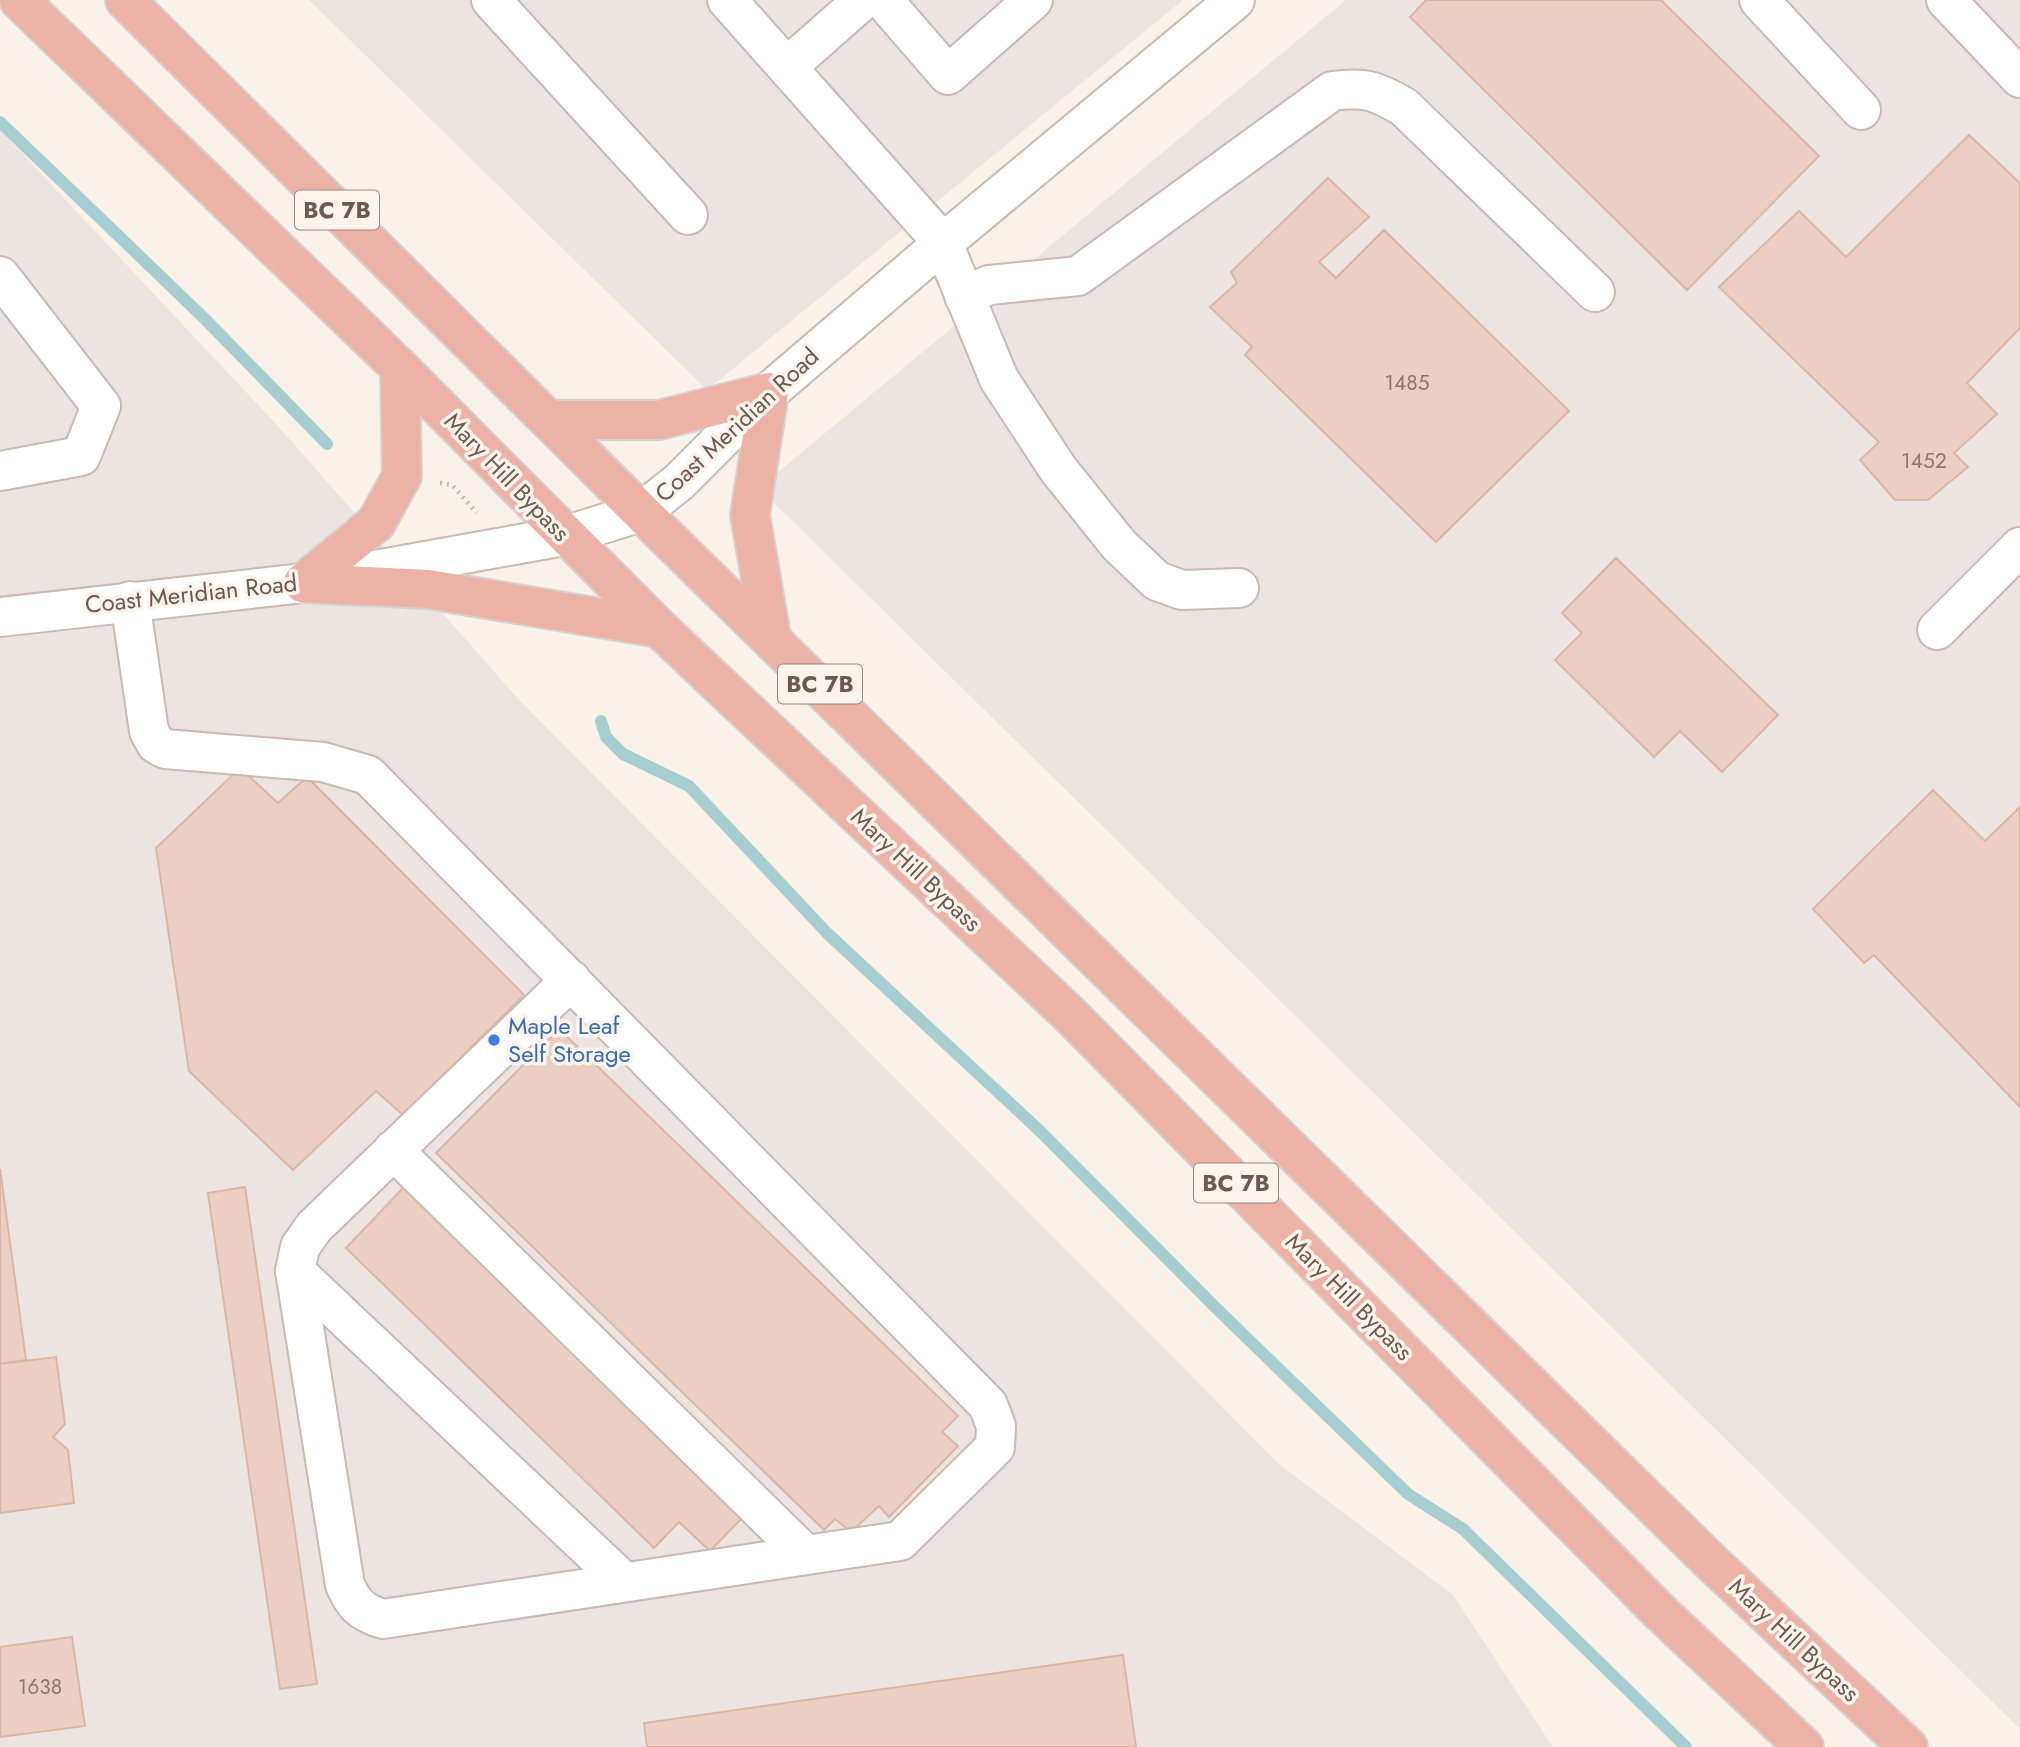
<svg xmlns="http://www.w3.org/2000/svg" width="2020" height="1747" font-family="Jost,sans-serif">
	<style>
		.industrial { fill: #ebe4e1 }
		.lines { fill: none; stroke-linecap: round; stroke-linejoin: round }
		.stream { stroke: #a6ced1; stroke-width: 12 }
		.building { fill: #eccfc3; stroke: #dcb5a5; stroke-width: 2 }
		.minor-casing { stroke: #cab9af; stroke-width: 42 }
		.highway-casing { stroke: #d7d0ce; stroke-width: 42 }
		.path { stroke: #d0b3a6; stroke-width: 4.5; stroke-dasharray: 2 5; stroke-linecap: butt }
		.minor { stroke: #fff; stroke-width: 38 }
		.highway { stroke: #ecb2a6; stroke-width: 38 }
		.shop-dot { fill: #3f7fe0; stroke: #fdf5ed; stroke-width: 2.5 }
		.labels { text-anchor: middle; stroke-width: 7; stroke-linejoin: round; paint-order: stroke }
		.number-label { font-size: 21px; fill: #8f766c }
		.shield { fill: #fdf5ed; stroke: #9a877e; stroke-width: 2 }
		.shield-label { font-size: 23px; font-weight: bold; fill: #70584f }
		.street-label { font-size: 24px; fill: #70584f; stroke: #fdf5ed }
		.shop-label { font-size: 24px; fill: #366cbe; stroke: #fdf5ed; text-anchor: start }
	</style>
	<rect width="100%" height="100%" fill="#faf1e8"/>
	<g class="industrial">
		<path d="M 309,0 L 1183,0 L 707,390 Z"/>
		<path d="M 1346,0 L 2020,0 L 2020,1729 L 759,488 Z"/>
		<path d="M 0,130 L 277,425 L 520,701 L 1280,1465 L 1453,1595 L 1553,1747 L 0,1747 Z"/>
	</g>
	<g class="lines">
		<g class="stream">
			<path d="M 0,122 L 205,319 L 327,444"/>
			<path d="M 601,721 L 606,737 L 623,754 L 689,786 L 827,933 L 1042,1133 L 1216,1308 L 1408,1494 L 1463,1529 L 1686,1747"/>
		</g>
	</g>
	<g class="building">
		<path d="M 1426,0 L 1661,0 L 1819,156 L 1687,290 L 1410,17 Z"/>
		<path d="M 1969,135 L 2020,183 L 2020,328 L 1967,383 L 1997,414 L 1954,453 L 1968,467 L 1928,500 L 1895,500 L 1860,460 L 1879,442 L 1719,287 L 1799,211 L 1846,257 Z"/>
		<path d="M 1328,178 L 1369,217 L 1319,262 L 1336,278 L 1384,230 L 1569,411 L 1436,542 L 1245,355 L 1252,347 L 1210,307 L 1237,283 L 1231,272 Z"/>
		<path d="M 1616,558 L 1778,715 L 1722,772 L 1680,731 L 1654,757 L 1555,660 L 1582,633 L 1562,613 Z"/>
		<path d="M 240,768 L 278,803 L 307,777 L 524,995 L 403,1115 L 376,1091 L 293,1170 L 189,1071 L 156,848 Z"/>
		<path d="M 1933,790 L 1985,841 L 2020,807 L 2020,1107 L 1874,955 L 1864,963 L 1813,909 Z"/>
		<path d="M 559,1029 L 958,1416 L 942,1432 L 958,1446 L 889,1517 L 879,1506 L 851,1532 L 835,1519 L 824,1530 L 436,1153 Z"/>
		<path d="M 0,1169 L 26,1360 L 0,1364 Z"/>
		<path d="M 405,1186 L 744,1516 L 710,1551 L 679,1522 L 654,1548 L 346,1248 Z"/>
		<path d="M 245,1187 L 317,1684 L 280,1689 L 208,1193 Z"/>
		<path d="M 56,1357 L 65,1424 L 53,1437 L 68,1450 L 74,1503 L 0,1513 L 0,1364 Z"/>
		<path d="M 72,1637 L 85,1726 L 0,1737 L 0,1647 Z"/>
		<path d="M 1123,1655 L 1136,1747 L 647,1747 L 644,1723 Z"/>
	</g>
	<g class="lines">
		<defs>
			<g id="minor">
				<path d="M 491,0 L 688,215"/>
				<path d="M 727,0 L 943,243 L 999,379 L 1058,469 L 1119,545 L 1157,581 L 1182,590 L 1239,588"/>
				<path d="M 883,0 L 948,75 L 1033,0"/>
				<path d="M 1759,0 L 1861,110"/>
				<path d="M 1946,0 L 2020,78"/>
				<path d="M 787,67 L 863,0"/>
				<path d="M 0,276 L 101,406 L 81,456 L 0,471"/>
				<path d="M 964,296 L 989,285 L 1078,276 L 1332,91 C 1365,87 1375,90 1404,107 L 1595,292"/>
				<path d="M 130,601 L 149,731 L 156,744 L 165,749 L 323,762 L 368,775 L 988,1405 L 996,1426 L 995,1447 L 900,1541 L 383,1619 C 361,1612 354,1605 345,1585 L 295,1271 L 300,1247 L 314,1227 L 571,980"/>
				<path d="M 0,617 L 303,583 L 564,536 L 641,512 L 679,482 L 769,392 L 943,243 L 1235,0"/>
				<path d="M 1937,630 L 2020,547"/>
				<path d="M 393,1150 L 806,1555"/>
				<path d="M 295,1271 L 624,1582"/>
			</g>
			<g id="highway">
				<path d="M 19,0 L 400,368 L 659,628 L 1069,1014 L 1660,1612 L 1804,1747"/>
				<path d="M 125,0 L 641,512 L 1712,1563 L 1908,1747"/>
				<path d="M 550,420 L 659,420 L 769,392 L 750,515 L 771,636"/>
				<path d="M 303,583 L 428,589 L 659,628"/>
				<path d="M 303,583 L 376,523 L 402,476 L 400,368"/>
			</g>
		</defs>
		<use href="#minor" class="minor-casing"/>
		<use href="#highway" class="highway-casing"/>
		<path class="path" d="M 440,483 L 452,485 L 477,513"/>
		<use href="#minor" class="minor"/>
		<use href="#highway" class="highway"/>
	</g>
	<circle class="shop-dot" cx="494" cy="1040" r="7"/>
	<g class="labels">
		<g class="number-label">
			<text x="1407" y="390">1485</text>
			<text x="1924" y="468">1452</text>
			<text x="40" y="1694">1638</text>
		</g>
		<g class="shield">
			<rect x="295" y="190.5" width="84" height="39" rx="5"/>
			<rect x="778" y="664.5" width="84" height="39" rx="5"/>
			<rect x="1194" y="1163.5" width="84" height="39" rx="5"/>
		</g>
		<g class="shield-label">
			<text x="337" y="218">BC 7B</text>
			<text x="820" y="692">BC 7B</text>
			<text x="1236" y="1191">BC 7B</text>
		</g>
		<g class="street-label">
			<text transform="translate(737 425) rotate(-43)" y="8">Coast Meridian Road</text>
			<text transform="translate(507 477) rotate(46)" y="8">Mary Hill Bypass</text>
			<text transform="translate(191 594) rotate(-6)" y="8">Coast Meridian Road</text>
			<text transform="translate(916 870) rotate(43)" y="8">Mary Hill Bypass</text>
			<text transform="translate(1349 1297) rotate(45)" y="8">Mary Hill Bypass</text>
			<text transform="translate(1794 1640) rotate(43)" y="8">Mary Hill Bypass</text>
		</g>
		<g class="shop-label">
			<text x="508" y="1034">Maple Leaf<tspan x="508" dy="28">Self Storage</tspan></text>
		</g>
	</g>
</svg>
